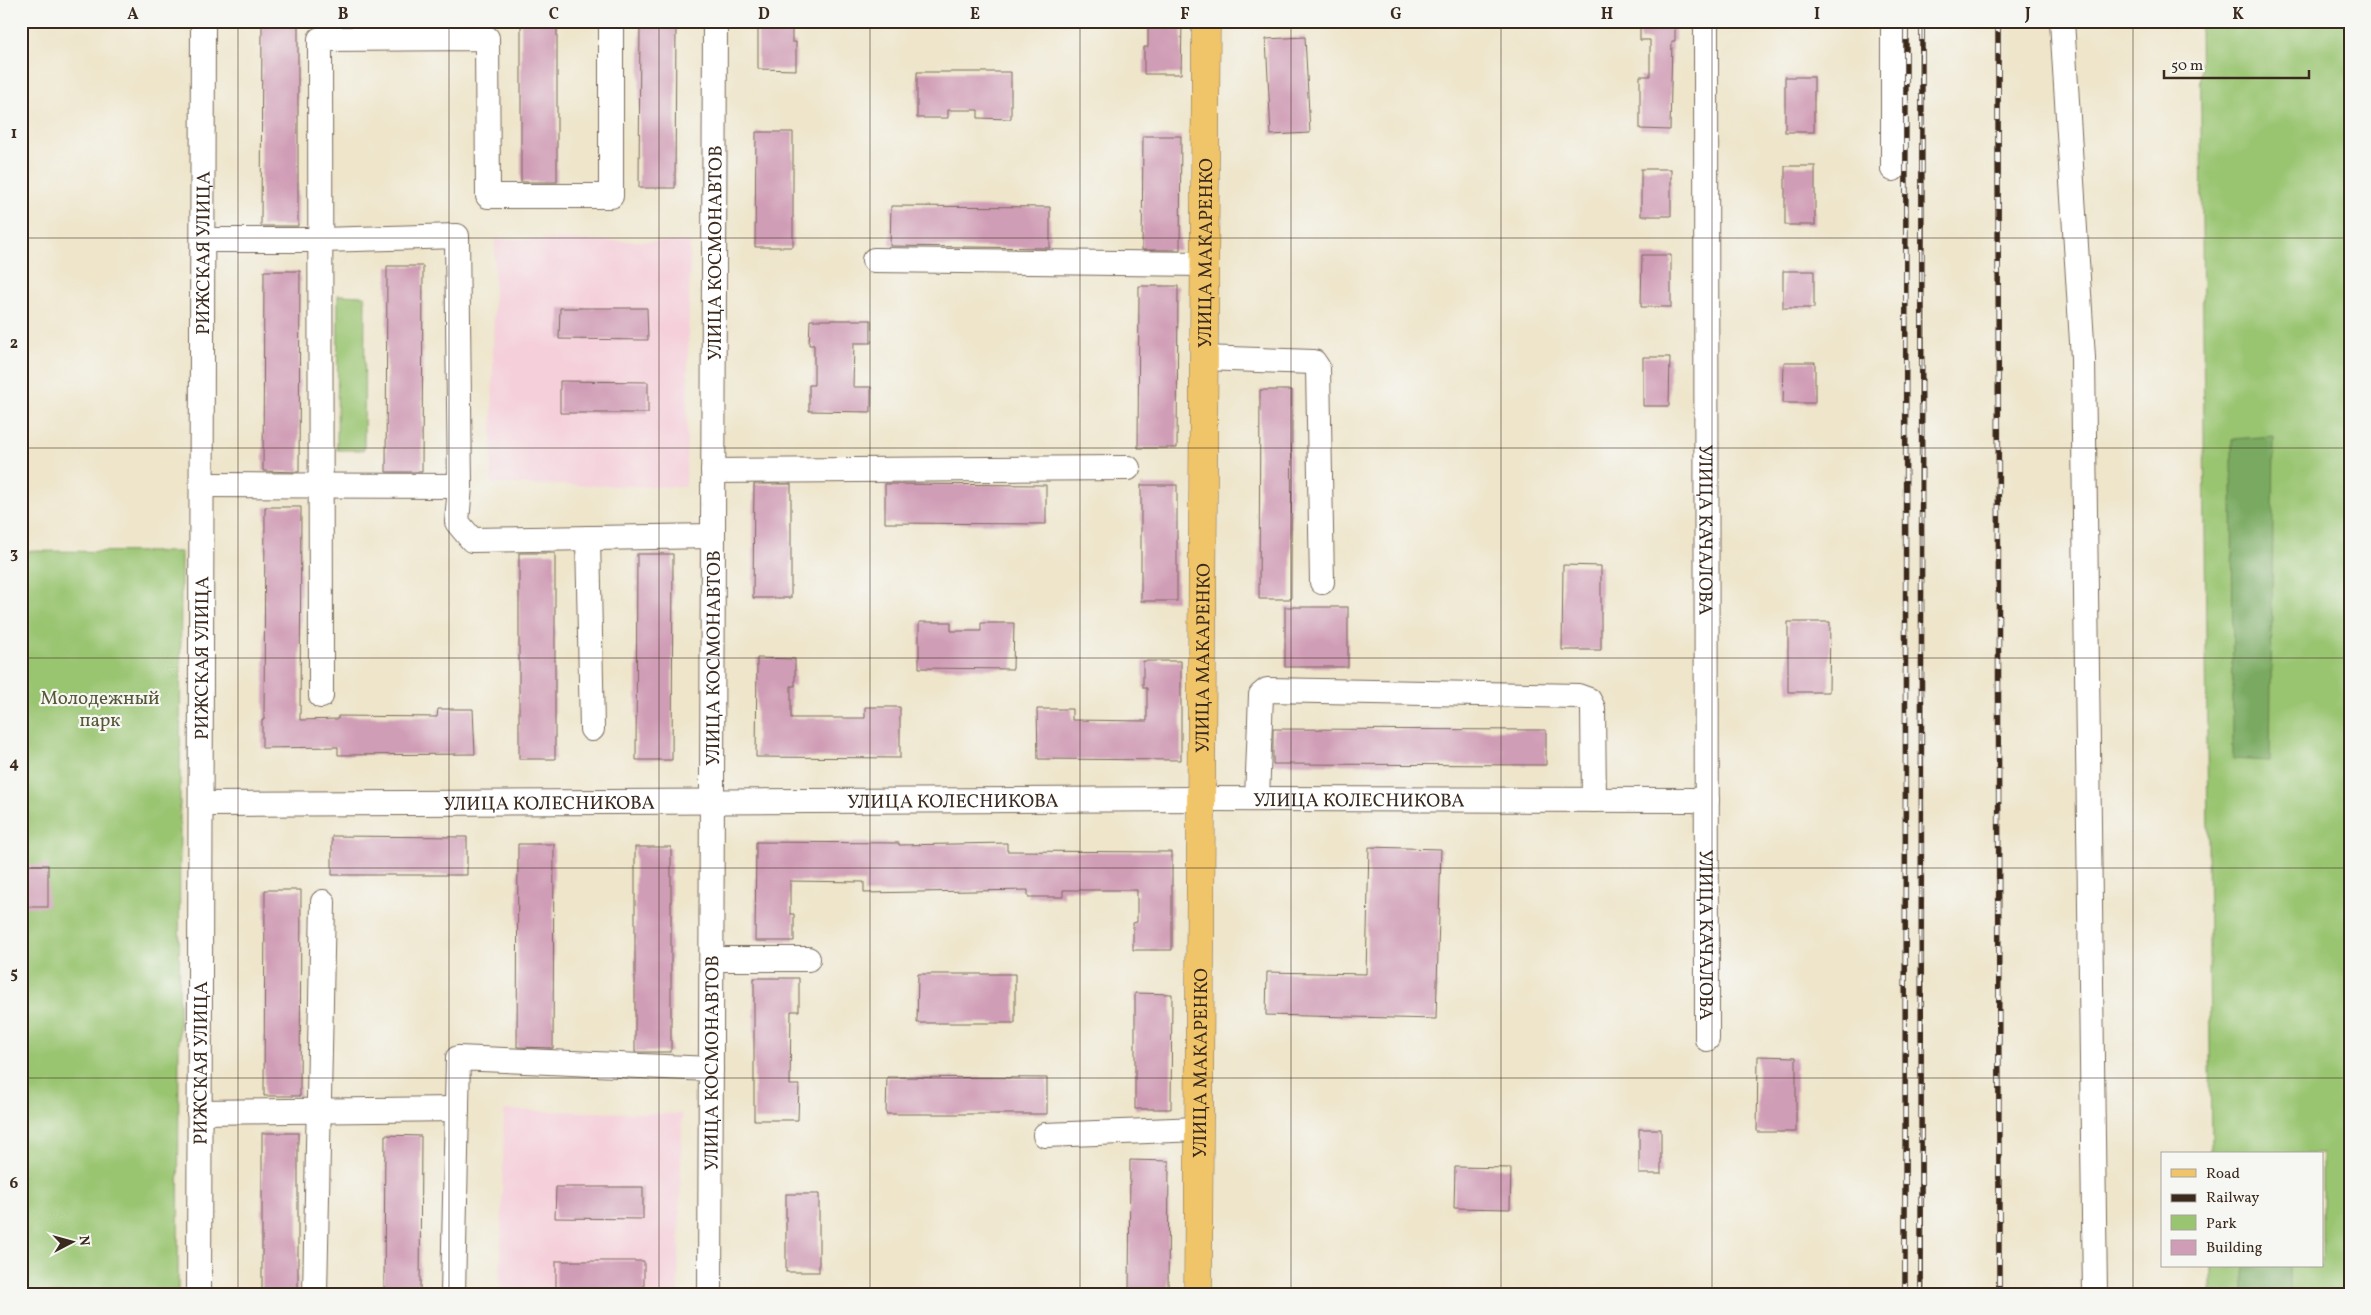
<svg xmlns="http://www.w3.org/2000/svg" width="2371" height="1315" font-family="Vollkorn,serif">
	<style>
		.built { fill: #f5cfda }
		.green { fill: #99c470; stroke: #6a7747 }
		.forest { fill: #7aaa62; stroke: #5a6a40 }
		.building { fill: #d09db6 }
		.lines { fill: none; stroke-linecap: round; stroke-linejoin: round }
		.minor-casing { stroke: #7a6b5b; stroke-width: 26 }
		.major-casing { stroke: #7a6b5b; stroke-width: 29 }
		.minor { stroke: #fff; stroke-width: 24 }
		.major { stroke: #f0c469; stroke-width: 28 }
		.rail-casing { stroke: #3b2a1e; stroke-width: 5.5 }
		.rail { stroke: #f6f6f2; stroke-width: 4; stroke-dasharray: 11; stroke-linecap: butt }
		.grid { fill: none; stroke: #3b2a1e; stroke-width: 1; stroke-opacity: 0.55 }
		.labels { text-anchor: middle; stroke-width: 4.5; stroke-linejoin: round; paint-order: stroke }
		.street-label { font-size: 19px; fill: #3b2a1e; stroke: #f6f6f2 }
		.park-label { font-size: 19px; fill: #575837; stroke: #f6f6f2 }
		.neatline { fill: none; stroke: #3b2a1e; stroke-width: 2 }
		.grid-label { font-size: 16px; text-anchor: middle; font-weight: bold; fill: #3b2a1e }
	</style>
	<rect width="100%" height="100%" fill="#f6f6f2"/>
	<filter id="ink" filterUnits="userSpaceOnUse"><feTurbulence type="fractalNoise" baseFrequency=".02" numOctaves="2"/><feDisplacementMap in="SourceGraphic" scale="10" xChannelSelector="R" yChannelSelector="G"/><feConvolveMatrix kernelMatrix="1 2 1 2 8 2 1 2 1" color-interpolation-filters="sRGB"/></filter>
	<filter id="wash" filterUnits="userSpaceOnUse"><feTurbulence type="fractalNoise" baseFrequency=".0096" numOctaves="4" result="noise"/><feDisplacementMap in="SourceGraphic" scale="20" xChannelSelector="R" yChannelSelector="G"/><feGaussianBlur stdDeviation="1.12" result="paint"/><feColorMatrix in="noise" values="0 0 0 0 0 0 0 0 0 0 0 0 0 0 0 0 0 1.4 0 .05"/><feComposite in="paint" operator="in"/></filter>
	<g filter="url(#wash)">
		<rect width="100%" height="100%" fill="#eee5cb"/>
		<g class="built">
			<path d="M 495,239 L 690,242 L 686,487 L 491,484 Z"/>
			<path d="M 504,1110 L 682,1114 L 678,1294 L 500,1294 Z"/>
		</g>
		<g class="green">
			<path d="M 2200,21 L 2350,21 L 2350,1294 L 2212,1294 L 2212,1266 L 2322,1266 L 2322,1154 L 2211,1154 Z"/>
			<path d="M 338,295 L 365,296 L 364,450 L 337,450 Z"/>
			<path d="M 21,551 L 181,552 L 178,1294 L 21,1294 Z"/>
		</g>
		<g class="forest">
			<path d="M 2274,436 L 2270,761 L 2233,759 L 2232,439 Z"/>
			<rect x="2244" y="1266" width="46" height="28"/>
		</g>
		<g id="blocks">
			<g class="building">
				<path d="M 262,21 L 298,22 L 298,226 L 261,226 Z"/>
				<rect x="521" y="21" width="36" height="161"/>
				<path d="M 640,21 L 676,21 L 675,188 L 639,188 Z"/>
				<path d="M 758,21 L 792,21 L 792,42 L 796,42 L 796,70 L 758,69 Z"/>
				<path d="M 1148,21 L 1182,21 L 1181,74 L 1144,74 L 1144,47 L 1148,47 Z"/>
				<path d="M 1640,21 L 1675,21 L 1675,41 L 1672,41 L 1670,130 L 1640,129 L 1640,76 L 1650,76 L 1650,40 L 1640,40 Z"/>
				<path d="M 1305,37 L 1310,133 L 1271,135 L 1266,39 Z"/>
				<path d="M 917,72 L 1011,72 L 1011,119 L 978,118 L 978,110 L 948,110 L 948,118 L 917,118 Z"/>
				<rect x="1785" y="77" width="29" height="55"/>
				<path d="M 756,132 L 793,132 L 793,247 L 755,247 Z"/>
				<path d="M 1143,136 L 1181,136 L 1180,250 L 1142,250 Z"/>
				<rect x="1785" y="166" width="30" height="59"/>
				<rect x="1641" y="169" width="30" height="47"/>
				<path d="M 891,206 L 1050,207 L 1050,248 L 890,246 Z"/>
				<path d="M 1642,255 L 1671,255 L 1671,307 L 1641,307 Z"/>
				<path d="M 387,266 L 423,266 L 422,472 L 386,472 Z"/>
				<path d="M 264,271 L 300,271 L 299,472 L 263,471 Z"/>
				<rect x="1783" y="271" width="31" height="37"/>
				<path d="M 1139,286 L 1178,286 L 1177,448 L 1138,448 Z"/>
				<path d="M 560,308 L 647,308 L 648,340 L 559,339 Z"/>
				<path d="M 810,320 L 871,320 L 871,343 L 854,343 L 853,387 L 871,387 L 871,412 L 809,411 L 809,385 L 814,385 L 814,345 L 809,345 Z"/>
				<path d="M 1643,357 L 1670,357 L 1669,406 L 1643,406 Z"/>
				<path d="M 1784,362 L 1815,362 L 1815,403 L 1783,403 Z"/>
				<path d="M 560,381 L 648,382 L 648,413 L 560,413 Z"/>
				<path d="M 1260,390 L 1292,390 L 1291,599 L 1259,599 Z"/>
				<path d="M 754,484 L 791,484 L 791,598 L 753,598 Z"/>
				<path d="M 885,484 L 1046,485 L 1046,524 L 885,523 Z"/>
				<rect x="1141" y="485" width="36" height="116"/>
				<path d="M 265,507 L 301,507 L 300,720 L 338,719 L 338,716 L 437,717 L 438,709 L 473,709 L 475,754 L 338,755 L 338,747 L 262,748 L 262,720 L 264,720 Z"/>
				<rect x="519" y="553" width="36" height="206"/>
				<path d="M 637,554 L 673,554 L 672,760 L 636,760 Z"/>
				<path d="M 1563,565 L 1601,566 L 1601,650 L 1562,650 Z"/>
				<rect x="1285" y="607" width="63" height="60"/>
				<path d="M 919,622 L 951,622 L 951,631 L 981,631 L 981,623 L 1014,623 L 1013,669 L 919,668 Z"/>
				<path d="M 1788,622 L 1830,622 L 1829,692 L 1788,692 Z"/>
				<path d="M 757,658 L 795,659 L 795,686 L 791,686 L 791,718 L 865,718 L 865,707 L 900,707 L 900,758 L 756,757 Z"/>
				<path d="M 1143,661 L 1181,661 L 1181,760 L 1038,759 L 1037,709 L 1072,709 L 1072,720 L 1147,721 L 1147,688 L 1143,688 Z"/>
				<path d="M 1273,729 L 1546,730 L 1546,765 L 1273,764 Z"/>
				<path d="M 332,836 L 467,837 L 467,875 L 332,875 Z"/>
				<path d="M 756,842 L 899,843 L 899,845 L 1007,843 L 1007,851 L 1172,852 L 1172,950 L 1133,950 L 1133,923 L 1137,922 L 1137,890 L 1063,890 L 1063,897 L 1028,897 L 1028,890 L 864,893 L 864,882 L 790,881 L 790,914 L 794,914 L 794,941 L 755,941 Z"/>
				<path d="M 518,844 L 554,844 L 553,1048 L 517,1047 Z"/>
				<rect x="635" y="847" width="36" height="205"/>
				<path d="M 1369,847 L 1441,849 L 1436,1019 L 1266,1015 L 1267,972 L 1366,974 Z"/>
				<rect x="21" y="865" width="27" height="42"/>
				<path d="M 265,890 L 301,890 L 300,1096 L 264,1096 Z"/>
				<path d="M 918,974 L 1015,974 L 1015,1023 L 917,1023 Z"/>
				<path d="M 754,978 L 799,978 L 799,1011 L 791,1011 L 790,1085 L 799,1085 L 798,1120 L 754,1120 Z"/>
				<path d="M 1135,993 L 1172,994 L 1171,1109 L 1135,1109 Z"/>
				<path d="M 1758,1056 L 1796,1057 L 1796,1132 L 1757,1132 Z"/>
				<path d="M 887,1077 L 1047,1078 L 1047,1114 L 886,1114 Z"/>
				<rect x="1639" y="1129" width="22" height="45"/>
				<rect x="262" y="1133" width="36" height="161"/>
				<path d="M 385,1135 L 421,1136 L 420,1294 L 384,1294 Z"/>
				<path d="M 1130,1160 L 1169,1161 L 1168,1294 L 1129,1294 Z"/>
				<path d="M 1455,1167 L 1511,1168 L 1510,1209 L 1454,1208 Z"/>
				<path d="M 556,1187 L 643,1187 L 643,1219 L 555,1218 Z"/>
				<rect x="786" y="1194" width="33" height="78"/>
				<path d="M 556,1261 L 644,1261 L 644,1293 L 556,1292 Z"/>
			</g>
		</g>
	</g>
	<g filter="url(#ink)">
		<use href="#blocks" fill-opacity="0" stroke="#7a6b5b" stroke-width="1"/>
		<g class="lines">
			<defs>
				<g id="minor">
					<path id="s1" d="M 1706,21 L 1707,1039"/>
					<path d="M 2062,21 L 2083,358 L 2095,1294"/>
					<path d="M 1893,169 L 1893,21"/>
					<path d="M 203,240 L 322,240 L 457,236 L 460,486"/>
					<path d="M 874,260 L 1204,264"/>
					<path d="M 1204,358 L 1314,362 L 1318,368 L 1322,582"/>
					<path d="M 713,471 L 1128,468"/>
					<path d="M 202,485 L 460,486 L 457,522 L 472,540 L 713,536"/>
					<path d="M 588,538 L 592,729"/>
					<path d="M 321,696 L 320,39 L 487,38 L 488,196 L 611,196 L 611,21"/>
					<path d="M 1257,799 L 1261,695 L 1267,690 L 1578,696 L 1589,700 L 1593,708 L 1594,800"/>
					<path id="s2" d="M 201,804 L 1201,799 L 1707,800"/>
					<path d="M 712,959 L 808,959"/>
					<path d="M 199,1112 L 457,1109"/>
					<path d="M 1045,1135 L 1199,1129"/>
					<path id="s3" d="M 199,1294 L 203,21"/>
					<path d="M 315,1294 L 323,902"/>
					<path d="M 453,1294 L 458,1058 L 711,1069"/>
					<path id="s4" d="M 710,1294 L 715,21"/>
				</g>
				<g id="major">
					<path id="s5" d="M 1198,1294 L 1206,21"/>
				</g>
			</defs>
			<use href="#minor" class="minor-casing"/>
			<use href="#major" class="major-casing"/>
			<use href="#minor" class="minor"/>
			<use href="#major" class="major"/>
			<defs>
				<g id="rail">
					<path d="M 1998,21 L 1999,1294"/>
					<path d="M 1905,1294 L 1906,21"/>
					<path d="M 1921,1294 L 1922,21"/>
				</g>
			</defs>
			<use href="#rail" class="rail-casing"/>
			<use href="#rail" class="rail"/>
		</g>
	</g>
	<path class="grid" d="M 238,21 L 238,1294M 449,21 L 449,1294M 659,21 L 659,1294M 870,21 L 870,1294M 1080,21 L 1080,1294M 1291,21 L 1291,1294M 1501,21 L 1501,1294M 1712,21 L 1712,1294M 1922,21 L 1922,1294M 2133,21 L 2133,1294M 21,238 L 2350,238M 21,448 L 2350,448M 21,658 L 2350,658M 21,868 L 2350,868M 21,1078 L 2350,1078"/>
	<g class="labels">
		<g class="street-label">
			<text dy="7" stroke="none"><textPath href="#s3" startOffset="1041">РИЖСКАЯ УЛИЦА</textPath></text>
			<text dy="7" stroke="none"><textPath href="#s4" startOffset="1041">УЛИЦА КОСМОНАВТОВ</textPath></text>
			<text dy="7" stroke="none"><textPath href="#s5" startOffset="1041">УЛИЦА МАКАРЕНКО</textPath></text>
			<text dy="7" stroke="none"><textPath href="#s1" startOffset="509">УЛИЦА КАЧАЛОВА</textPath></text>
			<text dy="7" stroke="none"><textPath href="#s5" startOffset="636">УЛИЦА МАКАРЕНКО</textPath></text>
			<text dy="7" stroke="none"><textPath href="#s3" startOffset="636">РИЖСКАЯ УЛИЦА</textPath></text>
			<text dy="7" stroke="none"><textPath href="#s4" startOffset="636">УЛИЦА КОСМОНАВТОВ</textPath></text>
			<text dy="7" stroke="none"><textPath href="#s2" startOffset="1158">УЛИЦА КОЛЕСНИКОВА</textPath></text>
			<text dy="7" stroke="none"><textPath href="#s2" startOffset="752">УЛИЦА КОЛЕСНИКОВА</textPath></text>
			<text dy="7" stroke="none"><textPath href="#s2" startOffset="348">УЛИЦА КОЛЕСНИКОВА</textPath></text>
			<text dy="7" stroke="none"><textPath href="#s1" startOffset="914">УЛИЦА КАЧАЛОВА</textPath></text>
			<text dy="7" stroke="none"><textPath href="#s3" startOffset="231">РИЖСКАЯ УЛИЦА</textPath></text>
			<text dy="7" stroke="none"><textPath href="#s4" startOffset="231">УЛИЦА КОСМОНАВТОВ</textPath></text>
			<text dy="7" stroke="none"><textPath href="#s5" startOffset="231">УЛИЦА МАКАРЕНКО</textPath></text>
		</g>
		<g class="park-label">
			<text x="100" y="704">Молодежный<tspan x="100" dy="22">парк</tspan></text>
		</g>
	</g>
	<rect width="2371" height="1315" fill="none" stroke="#f6f6f2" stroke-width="55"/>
	<rect x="2161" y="1152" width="162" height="115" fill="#f6f6f2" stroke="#aba49d"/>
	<rect x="2171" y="1169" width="25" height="8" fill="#f0c469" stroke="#aba49d"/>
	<text x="2206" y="1178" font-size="15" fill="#3b2a1e">Road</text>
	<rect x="2171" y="1194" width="25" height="8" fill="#3b2a1e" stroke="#aba49d"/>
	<text x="2206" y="1202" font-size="15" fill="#3b2a1e">Railway</text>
	<rect x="2171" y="1215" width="25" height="15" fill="#99c470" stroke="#aba49d"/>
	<text x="2206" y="1228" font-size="15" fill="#3b2a1e">Park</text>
	<rect x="2171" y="1240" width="25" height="15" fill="#d09db6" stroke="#aba49d"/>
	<text x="2206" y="1252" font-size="15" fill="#3b2a1e">Building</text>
	<g transform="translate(72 1242) rotate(84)" stroke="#f6f6f2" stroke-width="4" paint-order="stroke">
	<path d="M0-4L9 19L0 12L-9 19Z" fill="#3b2a1e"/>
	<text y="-8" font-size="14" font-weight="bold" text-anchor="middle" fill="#3b2a1e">N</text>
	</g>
	<path d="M2164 70v8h145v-8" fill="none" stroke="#3b2a1e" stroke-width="2.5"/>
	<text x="2171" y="70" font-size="15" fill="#3b2a1e" stroke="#f6f6f2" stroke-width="4" paint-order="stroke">50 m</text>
	<rect x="28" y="28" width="2316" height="1260" class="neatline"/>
	<g class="grid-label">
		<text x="133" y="19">A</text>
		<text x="343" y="19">B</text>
		<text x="554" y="19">C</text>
		<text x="764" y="19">D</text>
		<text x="975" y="19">E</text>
		<text x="1185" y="19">F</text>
		<text x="1396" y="19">G</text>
		<text x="1607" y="19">H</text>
		<text x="1817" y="19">I</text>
		<text x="2028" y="19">J</text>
		<text x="2238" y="19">K</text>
		<text x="14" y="138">1</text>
		<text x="14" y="348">2</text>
		<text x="14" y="558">3</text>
		<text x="14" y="768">4</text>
		<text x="14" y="978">5</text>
		<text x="14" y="1188">6</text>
	</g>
</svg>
